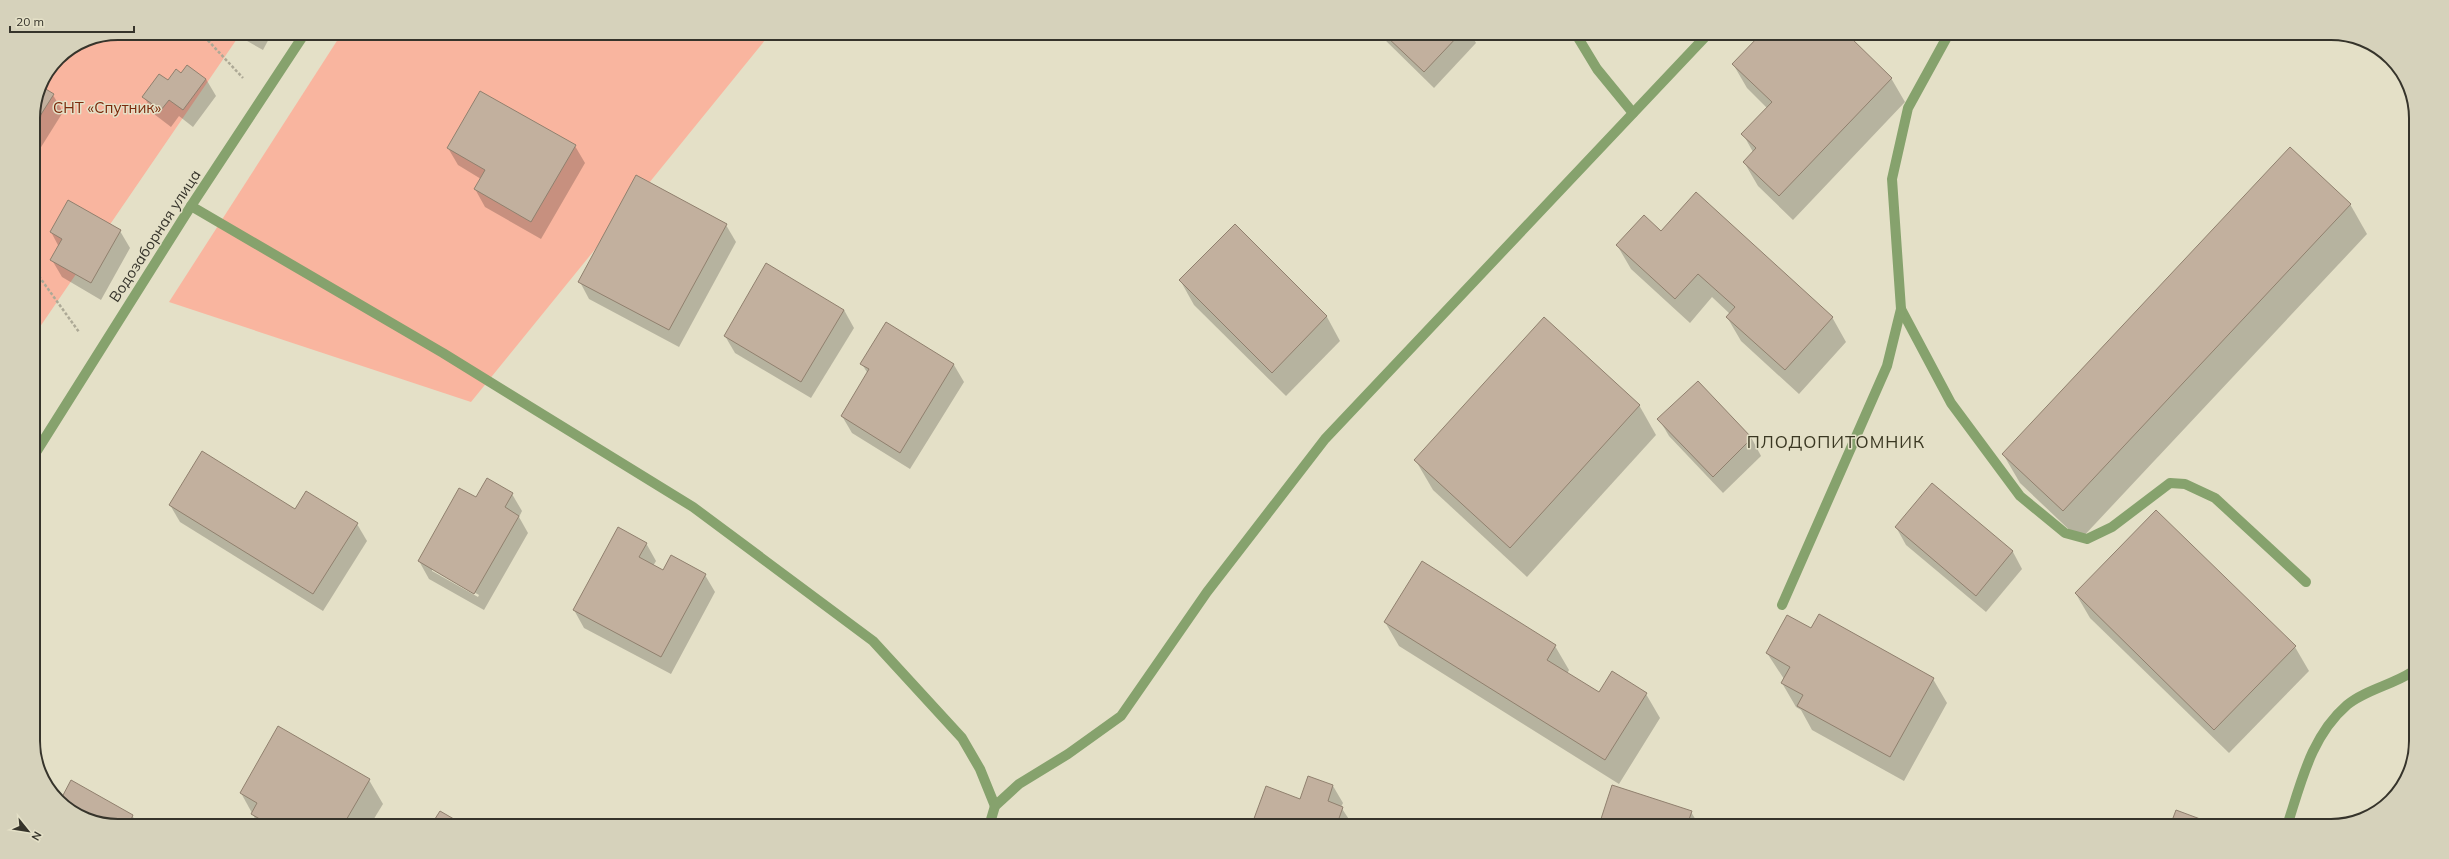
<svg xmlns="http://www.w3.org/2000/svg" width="2449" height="859" font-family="Mulish,sans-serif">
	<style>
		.green { fill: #f9b59f }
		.shadow { fill: #0003; fill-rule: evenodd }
		.building { fill: #c2b09e; stroke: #90806e }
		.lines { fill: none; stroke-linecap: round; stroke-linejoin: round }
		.path { stroke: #ada996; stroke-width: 2.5; stroke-dasharray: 3 2; stroke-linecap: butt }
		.service { stroke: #86a26d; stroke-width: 10 }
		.minor { stroke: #86a26d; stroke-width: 10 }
		.labels { text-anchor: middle; stroke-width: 3; stroke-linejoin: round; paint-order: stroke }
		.park-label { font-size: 15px; fill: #7a2a0c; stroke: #e4e0c7 }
		.street-label { font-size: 15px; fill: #36342b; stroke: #e4e0c7 }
		.quarter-label { font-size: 17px; letter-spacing: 1px; fill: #3a3722; stroke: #e4e0c7 }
		.rim { fill: none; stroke: #36342b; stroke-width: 2 }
	</style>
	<rect width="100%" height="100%" fill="#e4e0c7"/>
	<g class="green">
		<path d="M 118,33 L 241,33 L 33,337 L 33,113 C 41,78 51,57 85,40 C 94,35 108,35 118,33 Z"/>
		<path d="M 342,33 L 770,34 L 471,402 L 169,302 Z"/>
	</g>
	<g class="shadow">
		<path d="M 233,33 L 272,33 L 263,50 Z"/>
		<path d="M 1380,35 L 1472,36 L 1476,43 L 1434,88 Z"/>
		<path d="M 1733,64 L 1891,78 L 1905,102 L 1793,220 L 1758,186 L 1744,162 L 1753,152 L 1743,134 L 1767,108 L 1747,88 Z"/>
		<path d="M 181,74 L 206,79 L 216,96 L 193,127 L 179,116 L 171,127 L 154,114 L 144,97 Z"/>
		<path d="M 53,95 L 63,112 L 33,160 L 33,113 Z"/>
		<path d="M 575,146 L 585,163 L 541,239 L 485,207 L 475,189 L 481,179 L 458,165 L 448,148 Z"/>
		<path d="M 2350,204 L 2367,234 L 2080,540 L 2020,483 L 2003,454 Z"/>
		<path d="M 726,225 L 736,242 L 679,347 L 589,299 L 580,282 Z"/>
		<path d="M 1235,226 L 1327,317 L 1340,341 L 1286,396 L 1194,305 L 1180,280 Z"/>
		<path d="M 120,231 L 130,248 L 101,300 L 62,277 L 52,260 L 59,247 L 51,232 Z"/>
		<path d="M 1661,232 L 1832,317 L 1846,342 L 1799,394 L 1741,341 L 1727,317 L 1730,314 L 1712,297 L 1690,323 L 1631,269 L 1617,245 Z"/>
		<path d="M 844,310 L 854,328 L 811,398 L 735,353 L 725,336 Z"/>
		<path d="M 886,323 L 954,365 L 964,382 L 910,469 L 852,433 L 842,416 L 868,374 L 862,364 Z"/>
		<path d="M 1698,382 L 1752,439 L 1761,456 L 1723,493 L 1669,436 L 1659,419 Z"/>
		<path d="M 1639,405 L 1656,435 L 1527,577 L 1433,490 L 1416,461 Z"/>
		<path d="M 1932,484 L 2013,552 L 2022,569 L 1986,612 L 1906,545 L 1896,527 Z"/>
		<path d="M 512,494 L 522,511 L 519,517 L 528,533 L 484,610 L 429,579 L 419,561 L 476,498 ZM 432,568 L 479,595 L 478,597 L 432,571 Z"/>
		<path d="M 170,505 L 296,510 L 357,524 L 367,541 L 323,611 L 180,522 Z"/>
		<path d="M 646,543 L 656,561 L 653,566 L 663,571 L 705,575 L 715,592 L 671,674 L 584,628 L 574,610 Z"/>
		<path d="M 1422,562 L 1555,646 L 1569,670 L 1567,674 L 1599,694 L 1646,694 L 1660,718 L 1619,784 L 1399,646 L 1385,622 Z"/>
		<path d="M 2076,594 L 2295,647 L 2309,671 L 2229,753 L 2090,618 Z"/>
		<path d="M 1811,629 L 1933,679 L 1947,703 L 1904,781 L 1812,730 L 1801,710 L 1796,707 L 1782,683 L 1784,679 L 1767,653 Z"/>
		<path d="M 369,780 L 383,804 L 372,822 L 257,822 L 241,793 Z"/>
		<path d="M 1333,786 L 1343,803 L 1341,807 L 1352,824 L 1253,824 Z"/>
		<path d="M 1691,812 L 1699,825 L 1600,825 Z"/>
		<path d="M 132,815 L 136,822 L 91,822 Z"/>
	</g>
	<g class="building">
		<path d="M 1386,36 L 1458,36 L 1424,72 Z"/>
		<path d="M 1759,36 L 1849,36 L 1892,78 L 1779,196 L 1743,162 L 1756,148 L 1741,134 L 1772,102 L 1732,64 Z"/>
		<path d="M 187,65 L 206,79 L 183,110 L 169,100 L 161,110 L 142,97 L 159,74 L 168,80 L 176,69 L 181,73 Z"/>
		<path d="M 39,85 L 54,94 L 33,127 L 33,113 Z"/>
		<path d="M 480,91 L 576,145 L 531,222 L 474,189 L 485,170 L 447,148 Z"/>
		<path d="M 2290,147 L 2351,204 L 2063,511 L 2002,454 Z"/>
		<path d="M 636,175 L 727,224 L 669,330 L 578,282 Z"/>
		<path d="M 1696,192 L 1833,317 L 1785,370 L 1726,317 L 1735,307 L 1698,274 L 1675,299 L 1616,245 L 1644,215 L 1661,231 Z"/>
		<path d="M 68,200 L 121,230 L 91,283 L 50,260 L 62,239 L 50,232 Z"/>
		<path d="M 1235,224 L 1327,316 L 1272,373 L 1179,280 Z"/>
		<path d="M 766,263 L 844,310 L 801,382 L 724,336 Z"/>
		<path d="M 1544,317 L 1640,405 L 1510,548 L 1414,460 Z"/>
		<path d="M 886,322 L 954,364 L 900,453 L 841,416 L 869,369 L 860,364 Z"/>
		<path d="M 1698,381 L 1752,438 L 1713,477 L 1657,419 Z"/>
		<path d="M 2414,390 L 2414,401 L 2410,399 Z"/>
		<path d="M 202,451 L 295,509 L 306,491 L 358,523 L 313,594 L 169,505 Z"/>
		<path d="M 487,478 L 513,493 L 505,507 L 519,516 L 474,594 L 418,561 L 459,488 L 476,497 Z"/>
		<path d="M 1932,483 L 2013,551 L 1976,596 L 1895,527 Z"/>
		<path d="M 2156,510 L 2296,646 L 2214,730 L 2075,593 Z"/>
		<path d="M 618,527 L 647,543 L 639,557 L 663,570 L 671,555 L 706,574 L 661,657 L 573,610 Z"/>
		<path d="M 1422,561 L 1556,645 L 1547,660 L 1599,692 L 1612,671 L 1647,693 L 1605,760 L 1384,622 Z"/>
		<path d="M 1819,614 L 1934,678 L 1890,757 L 1797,706 L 1803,695 L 1781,683 L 1790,667 L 1766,653 L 1787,615 L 1811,628 Z"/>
		<path d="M 278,726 L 370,779 L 345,822 L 265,822 L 251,814 L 257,803 L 240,793 Z"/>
		<path d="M 2412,763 L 2412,768 L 2403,780 Z"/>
		<path d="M 1308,776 L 1333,785 L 1328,801 L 1343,807 L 1337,824 L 1252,824 L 1266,786 L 1300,799 Z"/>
		<path d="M 71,780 L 133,815 L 130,822 L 91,822 L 55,796 L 61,799 Z"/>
		<path d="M 1612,785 L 1692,811 L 1687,825 L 1599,825 Z"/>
		<path d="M 2176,810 L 2219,826 L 2170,826 Z"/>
		<path d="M 440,811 L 459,822 L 433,822 Z"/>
	</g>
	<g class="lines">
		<g class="path">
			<path d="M 201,33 L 243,78"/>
			<path d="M 33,268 L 79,332"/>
		</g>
		<g class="service">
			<path d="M 1577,36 L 1597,69 L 1633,113"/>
			<path d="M 1901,309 L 1951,403 L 2020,496 L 2065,533 L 2087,539 L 2112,527 L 2170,483 L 2185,484 L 2215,498 L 2306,582"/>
			<path d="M 1782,605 L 1887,366 L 1901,309 L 1892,179 L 1908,108 L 1947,37"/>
		</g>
		<g class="minor">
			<path d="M 191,206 L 443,353 L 693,507 L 873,641 L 962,738 L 980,769 L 995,806"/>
			<path d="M 33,457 L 191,206 L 305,33"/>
			<path d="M 990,823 L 995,806 L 1019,784 L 1068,754 L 1121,716 L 1207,592 L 1325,439 L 1706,36"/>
			<path d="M 2287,826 C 2301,783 2311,736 2347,705 C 2365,690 2392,685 2412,672"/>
		</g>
	</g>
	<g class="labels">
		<g class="park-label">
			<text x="107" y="113">СНТ «Спутник»</text>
		</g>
		<g class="street-label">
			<text transform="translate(155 236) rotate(-57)" y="5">Водозаборная улица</text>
		</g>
		<g class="quarter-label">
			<text x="1836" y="448">ПЛОДОПИТОМНИК</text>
		</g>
	</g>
	<path d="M0 0H2449V859H0ZM118 40H2331A78 78 0 0 1 2409 118V741A78 78 0 0 1 2331 819H118A78 78 0 0 1 40 741V118A78 78 0 0 1 118 40Z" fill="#d6d2bb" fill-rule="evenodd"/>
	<path class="rim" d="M118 40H2331A78 78 0 0 1 2409 118V741A78 78 0 0 1 2331 819H118A78 78 0 0 1 40 741V118A78 78 0 0 1 118 40Z"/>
	<g transform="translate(28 831) rotate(120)" stroke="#e4e0c7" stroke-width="3" paint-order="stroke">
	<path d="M0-3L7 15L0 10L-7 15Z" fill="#36342b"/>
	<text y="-6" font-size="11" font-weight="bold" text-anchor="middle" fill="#36342b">N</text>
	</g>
	<path d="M10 26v6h124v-6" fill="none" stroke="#36342b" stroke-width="2"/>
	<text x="16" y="26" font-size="12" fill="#36342b" stroke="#e4e0c7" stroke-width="3" paint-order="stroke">20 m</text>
</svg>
